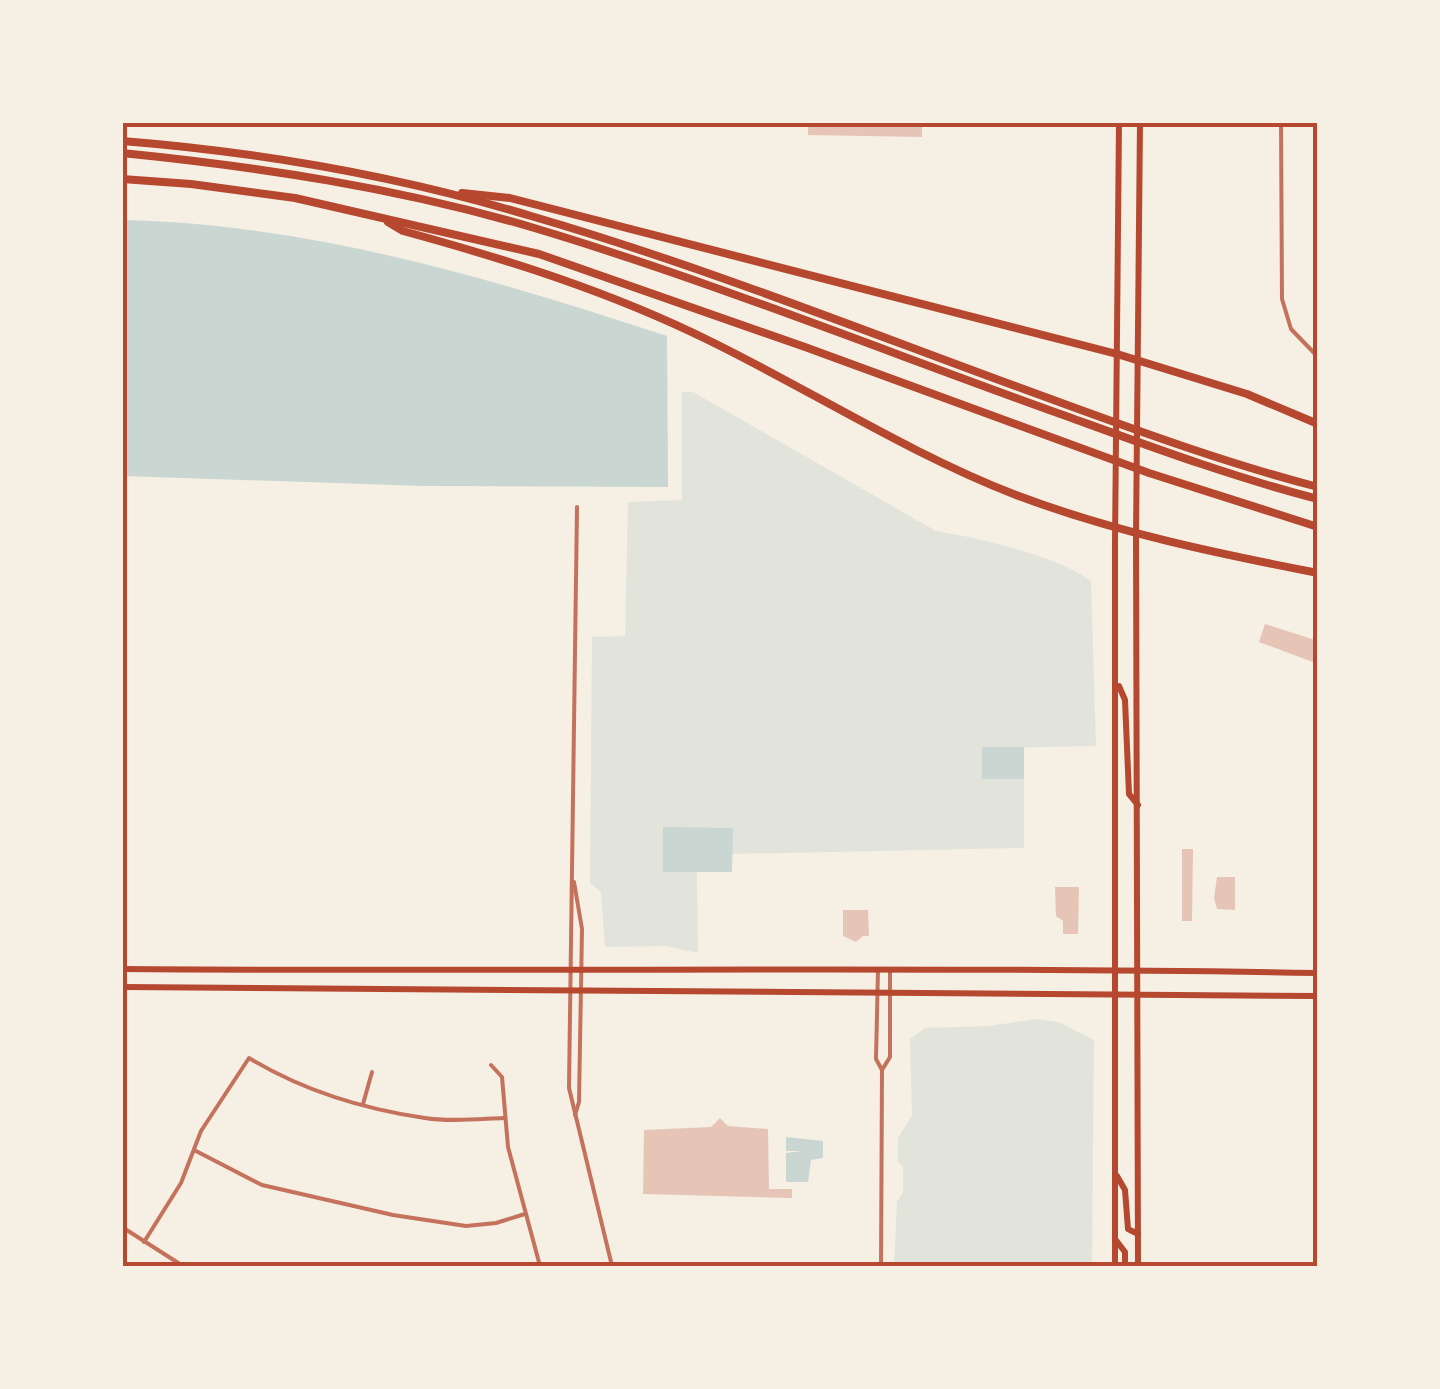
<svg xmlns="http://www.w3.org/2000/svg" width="1440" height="1389" font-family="Arial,sans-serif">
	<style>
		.green { fill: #e2e4dc }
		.water { fill: #c9d6d2 }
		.building { fill: #e6c5b7 }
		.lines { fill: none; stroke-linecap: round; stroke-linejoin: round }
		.minor { stroke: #c5725c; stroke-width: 4 }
		.secondary { stroke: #b5482f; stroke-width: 6 }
		.primary { stroke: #b5482f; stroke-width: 6 }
		.motorway { stroke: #b5482f; stroke-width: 8 }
		.neatline { fill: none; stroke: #b5482f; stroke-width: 4 }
	</style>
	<rect width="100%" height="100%" fill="#f6efe4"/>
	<g class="green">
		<path d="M 682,392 L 693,392 L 936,531 C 978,538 1059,556 1091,581 L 1096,746 L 982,748 L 982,779 L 1024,779 L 1024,848 L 732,854 L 732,828 L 663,871 L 697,872 L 698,953 L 666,946 L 605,947 L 601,892 L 590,883 L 592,637 L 625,636 L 628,502 L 682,500 Z"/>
		<path d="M 1037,1019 L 1059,1022 L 1094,1040 L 1092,1266 L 894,1266 L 897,1202 L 903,1192 L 903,1167 L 898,1162 L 898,1138 L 912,1115 L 910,1039 L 925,1028 L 989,1026 Z"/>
	</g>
	<g class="water">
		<path d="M 123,220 C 310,224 490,278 667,336 L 668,487 L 425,486 L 123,476 Z"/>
		<rect x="982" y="747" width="42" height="32"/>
		<path d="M 663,827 L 733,828 L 732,872 L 663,872 Z"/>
		<path d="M 786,1137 L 823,1141 L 823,1158 L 811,1160 L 808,1182 L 786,1182 L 786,1153 L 802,1151 L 786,1151 Z"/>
	</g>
	<g class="building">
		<path d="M 808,122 L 922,122 L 922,137 L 808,135 Z"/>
		<path d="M 1265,624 L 1318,641 L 1318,664 L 1259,642 Z"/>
		<path d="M 1182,849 L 1193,849 L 1192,921 L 1182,921 Z"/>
		<path d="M 1217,877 L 1235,877 L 1235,910 L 1217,909 L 1214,898 Z"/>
		<path d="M 1055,887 L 1079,887 L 1078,934 L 1063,934 L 1063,921 L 1056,916 Z"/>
		<path d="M 843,910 L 868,910 L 869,936 L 863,936 L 856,942 L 843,936 Z"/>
		<path d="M 720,1118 L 728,1126 L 768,1129 L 769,1189 L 792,1189 L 792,1198 L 643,1194 L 644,1130 L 711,1127 Z"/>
	</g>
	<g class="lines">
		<g class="minor">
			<path d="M 1281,122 L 1282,299 L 1291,329 L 1318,357"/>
			<path d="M 577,507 L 569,1088 L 612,1266"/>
			<path d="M 574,882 L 582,929 L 579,1102 L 575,1115"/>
			<path d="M 878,969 L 876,1059 L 882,1070 L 881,1266"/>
			<path d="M 491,1065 L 502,1077 L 508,1147 L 540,1266"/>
			<path d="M 882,1070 L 890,1057 L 890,969"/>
			<path d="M 363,1104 L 372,1072"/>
			<path d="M 194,1150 L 262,1185 L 393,1215 L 466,1226 L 496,1223 L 525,1214"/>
			<path d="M 122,1227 L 183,1266"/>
			<path d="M 144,1242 L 181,1183 L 201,1131 L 249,1058 C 302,1090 363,1109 425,1118 C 450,1122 478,1119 504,1118"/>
			<path d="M 595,1266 L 603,1266"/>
		</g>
		<g class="secondary">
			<path d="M 1119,686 L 1125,700 L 1129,794 L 1138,805"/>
			<path d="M 1117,1176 L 1125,1190 L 1128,1229 L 1138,1234"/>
			<path d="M 1115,1239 L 1125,1252 L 1125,1266"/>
			<path d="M 1115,1266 L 1115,543 L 1119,122"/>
			<path d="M 1138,1266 L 1136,535 L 1140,122"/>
		</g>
		<g class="primary">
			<path d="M 122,969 C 521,972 919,966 1318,973"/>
			<path d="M 122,987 L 1318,996"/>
		</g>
		<g class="motorway">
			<path d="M 122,141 C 261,152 398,176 531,216 C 710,268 884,339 1059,402 C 1144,433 1229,464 1318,487"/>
			<path d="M 122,153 C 261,167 398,188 531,227 C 712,281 889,353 1066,416 C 1149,446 1232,477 1318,499"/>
			<path d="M 122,179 L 191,184 L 295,198 L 539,254 L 805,347 L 1149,473 L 1318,527"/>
			<path d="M 462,193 L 510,198 L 1117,354 L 1247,394 L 1318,424"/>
			<path d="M 388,222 L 403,231 C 509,260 611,292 710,341 C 812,391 910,454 1016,495 C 1114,532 1215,553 1318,573"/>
		</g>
	</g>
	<rect width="1440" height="1389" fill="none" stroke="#f6efe4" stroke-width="250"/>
	<rect x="125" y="125" width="1190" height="1139" class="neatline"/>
</svg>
